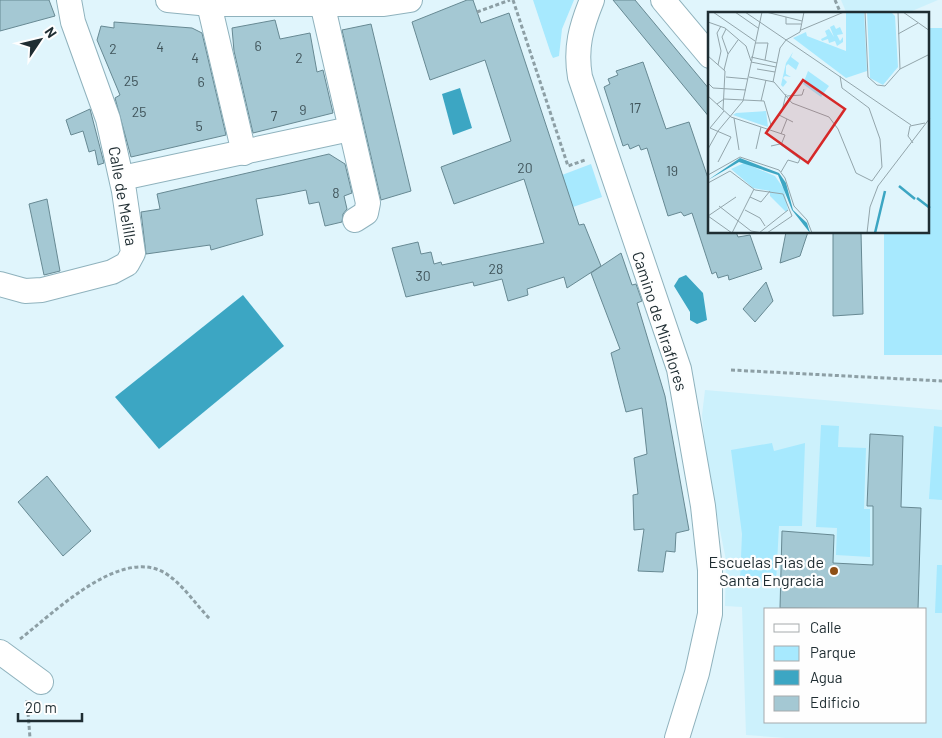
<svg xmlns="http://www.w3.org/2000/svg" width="942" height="738" font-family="Barlow,sans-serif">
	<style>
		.built { fill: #ccf1fc; fill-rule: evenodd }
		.green { fill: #a7e9fe }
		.water { fill: #3ca6c3 }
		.building { fill: #a4c8d3; stroke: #678993 }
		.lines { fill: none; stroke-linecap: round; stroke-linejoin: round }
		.street-casing { stroke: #8fb2bd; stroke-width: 26 }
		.path { stroke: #8d9fa5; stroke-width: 3; stroke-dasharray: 4 2.5; stroke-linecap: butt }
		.street { stroke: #fff; stroke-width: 24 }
		.poi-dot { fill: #8e4f15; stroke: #fefefe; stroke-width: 2 }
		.labels { text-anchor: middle; stroke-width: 4.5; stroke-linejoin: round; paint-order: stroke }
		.number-label { font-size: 14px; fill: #40545a }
		.street-label { font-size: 16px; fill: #1f2d32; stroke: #fefefe }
		.poi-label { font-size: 16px; fill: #1f2d32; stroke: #fefefe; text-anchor: end }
		.inset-river { fill: none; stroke: #3ca6c3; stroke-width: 2.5 }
		.inset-road { fill: none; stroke: #93a5ab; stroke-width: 1 }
		.view { fill: #d62828; fill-opacity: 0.15; stroke: #d62828; stroke-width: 2.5 }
		.inset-edge { fill: none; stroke: #1f2d32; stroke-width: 2.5 }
	</style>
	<rect width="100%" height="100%" fill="#e0f5fc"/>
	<g class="built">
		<path d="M 841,0 L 938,0 L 905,14 L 847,14 Z"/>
		<path d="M 705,390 L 942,410 L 942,738 L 786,738 L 746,735 L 742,607 L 725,606 L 726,560 L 707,466 L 702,415 ZM 766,609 L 926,609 L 926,722 L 766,722 Z"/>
	</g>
	<g class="green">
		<path d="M 533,0 L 574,0 L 562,29 L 559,56 L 553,58 L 551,54 Z"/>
		<path d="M 928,28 L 942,28 L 942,355 L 884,355 L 884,233 L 928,232 Z"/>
		<path d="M 591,164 L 602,197 L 573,207 L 562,175 Z"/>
		<path d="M 821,425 L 839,426 L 838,447 L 866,448 L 864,509 L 870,509 L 870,557 L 836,555 L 837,528 L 816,527 Z"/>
		<path d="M 934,426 L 942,427 L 942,500 L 929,499 Z"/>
		<path d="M 772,443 L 774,451 L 805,443 L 802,526 L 779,526 L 776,582 L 740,581 L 742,534 L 731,450 Z"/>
		<path d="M 937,565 L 942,565 L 942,613 L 935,613 Z"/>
	</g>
	<g class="water">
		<path d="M 460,88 L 472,128 L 453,135 L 442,94 Z"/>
		<path d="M 686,275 L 703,293 L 707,320 L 697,324 L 690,320 L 690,312 L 674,286 L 679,278 Z"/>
		<path d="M 243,295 L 284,346 L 159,449 L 115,397 Z"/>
	</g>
	<g class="building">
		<path d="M 0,0 L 49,0 L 55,16 L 0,31 Z"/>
		<path d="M 467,0 L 473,0 L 481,23 L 509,13 L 579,225 L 584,224 L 601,266 L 567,288 L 564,277 L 527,289 L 528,295 L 508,301 L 502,279 L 474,286 L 473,282 L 406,297 L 392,248 L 418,242 L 421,254 L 431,252 L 434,264 L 441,262 L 442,265 L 544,243 L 524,179 L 454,204 L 441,167 L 511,141 L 485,60 L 430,80 L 412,22 Z"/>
		<path d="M 613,0 L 635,0 L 710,90 L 710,118 Z"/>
		<path d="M 275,20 L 280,39 L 310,33 L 317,72 L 323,70 L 333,113 L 253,133 L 234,51 L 232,28 Z"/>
		<path d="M 114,22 L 192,28 L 202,33 L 226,135 L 131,157 L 115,98 L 120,95 L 97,40 L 101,26 L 114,28 Z"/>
		<path d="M 371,24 L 411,191 L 381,200 L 342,30 Z"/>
		<path d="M 643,62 L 666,129 L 689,122 L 710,184 L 710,232 L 736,232 L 738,237 L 750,235 L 762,269 L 729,280 L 728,275 L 718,278 L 716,272 L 712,274 L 692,213 L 684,216 L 681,212 L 668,216 L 647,148 L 641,150 L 639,145 L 630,149 L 628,144 L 623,146 L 604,87 L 610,84 L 608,79 L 618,75 L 616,71 Z"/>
		<path d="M 90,109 L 104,163 L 98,165 L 95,150 L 89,152 L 83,131 L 71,135 L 66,120 Z"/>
		<path d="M 329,154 L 345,164 L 352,193 L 344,196 L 347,209 L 343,214 L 342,222 L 325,226 L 319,202 L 309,204 L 306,190 L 281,195 L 256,199 L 263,235 L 211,250 L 210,245 L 146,254 L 141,212 L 160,209 L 157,194 Z"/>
		<path d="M 47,199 L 60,271 L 44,275 L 29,204 Z"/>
		<path d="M 786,232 L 808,232 L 800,256 L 780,263 Z"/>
		<path d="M 833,232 L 861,232 L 863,314 L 833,316 Z"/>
		<path d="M 621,253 L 632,285 L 636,284 L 642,301 L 637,303 L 665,396 L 689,530 L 676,533 L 675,552 L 666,551 L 663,572 L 638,571 L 644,529 L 634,530 L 633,495 L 638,494 L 634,458 L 647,454 L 642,408 L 626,412 L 611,353 L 620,349 L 591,273 Z"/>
		<path d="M 766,282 L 773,301 L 755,322 L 743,309 Z"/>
		<path d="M 870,434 L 903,436 L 901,507 L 921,508 L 918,609 L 780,608 L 782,531 L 834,535 L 833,563 L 873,565 L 873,506 L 867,506 Z"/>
		<path d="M 47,476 L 91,531 L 63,556 L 18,502 Z"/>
	</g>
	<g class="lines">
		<defs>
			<g id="street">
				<path d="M 168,0 L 210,4 L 384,4 L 410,0"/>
				<path d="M 208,0 L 244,153"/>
				<path d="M 592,0 C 581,27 575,48 580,77 L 679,369 L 703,506 L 710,570 L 710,614 L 697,673 L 677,738"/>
				<path d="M 663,0 L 710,56"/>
				<path d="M 322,3 L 368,203 L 366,213 L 355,220"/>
				<path d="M 122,178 L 350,129"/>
				<path d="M 0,284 L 25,291 L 42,290 L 112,272 L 127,264 L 133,253 L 124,191 L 108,119 L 73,22 L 69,0"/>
				<path d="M 0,652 L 41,682"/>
			</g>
		</defs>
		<use href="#street" class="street-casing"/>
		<g class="path">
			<path d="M 513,0 L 568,166 L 585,160"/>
			<path d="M 835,0 L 841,14"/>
			<path d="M 477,12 L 510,0"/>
			<path d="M 731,370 L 942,381"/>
			<path d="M 20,639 C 54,613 123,543 168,575 C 185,587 196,605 210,619"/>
			<path d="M 27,700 L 30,738"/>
		</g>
		<use href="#street" class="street"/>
	</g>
	<circle class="poi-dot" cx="834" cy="571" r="5"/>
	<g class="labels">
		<g class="number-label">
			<text x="258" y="51">6</text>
			<text x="160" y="52">4</text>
			<text x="113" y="54">2</text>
			<text x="195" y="63">4</text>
			<text x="299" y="63">2</text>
			<text x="131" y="86">25</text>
			<text x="201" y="87">6</text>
			<text x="635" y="113">17</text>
			<text x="303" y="115">9</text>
			<text x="139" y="117">25</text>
			<text x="274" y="121">7</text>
			<text x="199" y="131">5</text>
			<text x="525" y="173">20</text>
			<text x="672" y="176">19</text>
			<text x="336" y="198">8</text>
			<text x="496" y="274">28</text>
			<text x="423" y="281">30</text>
		</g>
		<g class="street-label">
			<text transform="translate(123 196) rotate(80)" y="6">Calle de Melilla</text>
			<text transform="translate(660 321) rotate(72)" y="6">Camino de Miraflores</text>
		</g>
		<g class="poi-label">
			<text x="824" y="568">Escuelas Pias de<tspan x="824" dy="18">Santa Engracia</tspan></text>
		</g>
	</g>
	<g transform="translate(708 12)">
		<rect width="221" height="221" fill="#e0f5fc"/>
		<path d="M 138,0 L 156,0 L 159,59 L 138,66 L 85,26 L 98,20 L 99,24 L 138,39 ZM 159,0 L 183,0 L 187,4 L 190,55 L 175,73 L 162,66 ZM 126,13 L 128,17 L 132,15 L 135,22 L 129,23 L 132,29 L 135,25 L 135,30 L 129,34 L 127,29 L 121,31 L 120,27 L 114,29 L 113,27 L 119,24 L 117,19 L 121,17 L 126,25 L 122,15 ZM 85,40 L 83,45 L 91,51 L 88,58 L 80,52 L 78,54 L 78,62 L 83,65 L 77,64 L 75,66 L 79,70 L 75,75 L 73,73 L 78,51 ZM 100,59 L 121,74 L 113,85 L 95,72 ZM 58,99 L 60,115 L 25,103 L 28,101 ZM 36,151 L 67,164 L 76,177 L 80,198 L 78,200 L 62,184 L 62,179 L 45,176 L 23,157 Z" fill="#a7e9fe"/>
		<path d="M 32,146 L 71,161 L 78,171 L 85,198 L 99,211 L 102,221 L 84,198 L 70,163 L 31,150 L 0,168 Z" fill="#3ca6c3"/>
		<path class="inset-river" d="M 191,174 L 207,187M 209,186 L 222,196M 167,221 L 177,179"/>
		<path class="inset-road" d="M 5,0 L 47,29M 27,0 L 50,16M 37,0 L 203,113M 58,0 L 94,9M 157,0 L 160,65 L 169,73 L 177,74 L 192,57 L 222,42M 190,0 L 192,57M 195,0 L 222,19M 78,5 L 78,12 L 93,12M 0,10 L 17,16 L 38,34 L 43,49M 93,18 L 136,0M 190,22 L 210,11M 47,31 L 60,31 L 57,48M 20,42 L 30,28M 0,44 L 17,59 L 15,98M 43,45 L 69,51M 43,50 L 68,55M 10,53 L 13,39 L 9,21 L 13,14M 49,57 L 67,60M 16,58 L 20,42 L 14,25 L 18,17M 18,65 L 40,67M 41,65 L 66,70 L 84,91 L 121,105 L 130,117 L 148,161 L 164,169 L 174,155 L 172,127 L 161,96 L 134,76 L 132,64M 65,70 L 72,36 L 78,28 L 92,20 L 96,0M 0,71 L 5,76 L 38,78M 0,84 L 23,105 L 77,123 L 73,133M 79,84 L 94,83 L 96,77M 53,89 L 58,68M 9,92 L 16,87 L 56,89 L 63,113M 71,103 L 85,110M 26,106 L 31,138M 62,115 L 74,99 L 78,82M 2,116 L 23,125 L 10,150M 2,116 L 16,99M 73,122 L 79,107M 205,131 L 200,124 L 202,114 L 217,111M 63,134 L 72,132 L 92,147 L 90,151 L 80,148 L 73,160M 0,137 L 10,119 L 35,89 L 54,0M 48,137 L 53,115M 0,163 L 32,145 L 71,158 L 77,166 L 86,194 L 99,208 L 104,221M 0,171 L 22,159 L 47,178 L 75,182 L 84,204 L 59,221M 42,185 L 53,190 L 62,179M 11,194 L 43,219 L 55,221M 37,198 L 52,206 L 57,214M 0,204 L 28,185M 0,204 L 24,221M 24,221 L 46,177M 51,221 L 80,198M 159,221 L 162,195 L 170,174 L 222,106"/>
		<path class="view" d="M 95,68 L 137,97 L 100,151 L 58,121 Z"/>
		<rect width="221" height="221" class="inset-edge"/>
	</g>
	<rect x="764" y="608" width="162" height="115" fill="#fefefe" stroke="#a5aaac"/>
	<rect x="774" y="624" width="25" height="8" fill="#ffffff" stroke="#a5aaac"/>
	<text x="810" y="633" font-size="15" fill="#1f2d32">Calle</text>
	<rect x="774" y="646" width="25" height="15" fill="#a7e9fe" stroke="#a5aaac"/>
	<text x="810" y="658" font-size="15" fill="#1f2d32">Parque</text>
	<rect x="774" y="670" width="25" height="15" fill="#3ca6c3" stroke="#a5aaac"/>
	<text x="810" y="683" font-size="15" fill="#1f2d32">Agua</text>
	<rect x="774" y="696" width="25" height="15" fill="#a4c8d3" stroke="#a5aaac"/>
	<text x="810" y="708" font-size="15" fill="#1f2d32">Edificio</text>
	<g transform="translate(40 40) rotate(55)" stroke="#fefefe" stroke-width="4" paint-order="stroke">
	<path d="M0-4L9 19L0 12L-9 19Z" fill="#1f2d32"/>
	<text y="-8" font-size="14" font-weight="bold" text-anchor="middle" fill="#1f2d32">N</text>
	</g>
	<path d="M18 713v8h64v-8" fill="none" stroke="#1f2d32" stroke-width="2.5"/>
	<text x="25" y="713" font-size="15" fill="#1f2d32" stroke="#fefefe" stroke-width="4" paint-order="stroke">20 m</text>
</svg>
